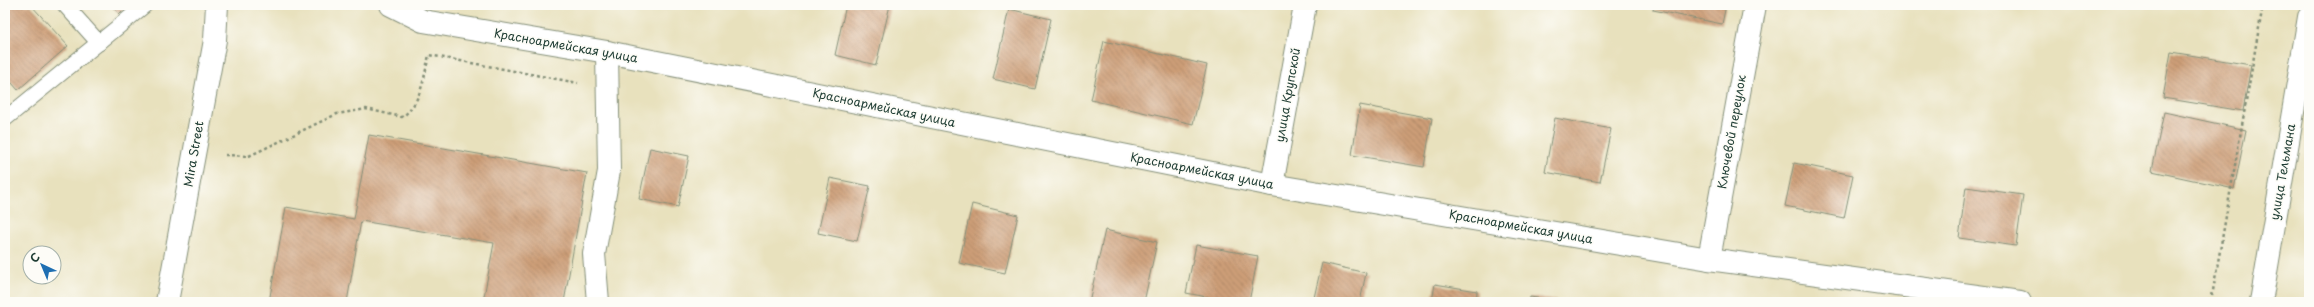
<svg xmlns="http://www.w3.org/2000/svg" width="2314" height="307" font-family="'Playpen Sans',sans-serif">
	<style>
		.building { fill: url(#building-back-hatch) }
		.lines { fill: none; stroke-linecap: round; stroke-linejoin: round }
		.service-casing { stroke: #848f78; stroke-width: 17 }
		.minor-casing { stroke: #848f78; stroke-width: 24 }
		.tertiary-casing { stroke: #848f78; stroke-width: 24 }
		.path { stroke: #848f78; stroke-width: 2.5; stroke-dasharray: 3 3; stroke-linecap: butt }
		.service { stroke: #fff; stroke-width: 15 }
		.minor { stroke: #fff; stroke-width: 22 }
		.tertiary { stroke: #fff; stroke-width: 22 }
		.labels { text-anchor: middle; stroke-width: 3.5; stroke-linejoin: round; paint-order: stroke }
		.street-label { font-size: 12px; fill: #1f3d34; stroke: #fdfcf7 }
	</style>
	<defs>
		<pattern id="building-back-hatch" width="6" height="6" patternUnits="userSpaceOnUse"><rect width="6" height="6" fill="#cd9e77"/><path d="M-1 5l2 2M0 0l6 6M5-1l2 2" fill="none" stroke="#a68262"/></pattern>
	</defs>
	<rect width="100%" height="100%" fill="#fdfcf7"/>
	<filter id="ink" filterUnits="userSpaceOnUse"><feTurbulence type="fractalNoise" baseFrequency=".025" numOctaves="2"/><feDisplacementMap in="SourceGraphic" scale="8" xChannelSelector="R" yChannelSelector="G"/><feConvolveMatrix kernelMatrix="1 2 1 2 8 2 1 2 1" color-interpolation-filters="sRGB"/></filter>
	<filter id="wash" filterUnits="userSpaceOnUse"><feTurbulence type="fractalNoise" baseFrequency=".012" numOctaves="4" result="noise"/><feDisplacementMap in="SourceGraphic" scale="16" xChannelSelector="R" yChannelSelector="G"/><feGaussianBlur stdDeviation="0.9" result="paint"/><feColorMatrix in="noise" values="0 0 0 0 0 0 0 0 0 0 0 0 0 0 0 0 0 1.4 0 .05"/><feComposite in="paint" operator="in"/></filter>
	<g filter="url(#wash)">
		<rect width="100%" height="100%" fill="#e8e1bd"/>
		<g id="blocks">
			<g class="building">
				<path d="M 5,5 L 31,5 L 68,46 L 18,90 L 5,75 Z"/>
				<path d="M 111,5 L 128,5 L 119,14 Z"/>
				<path d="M 846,5 L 890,5 L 876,65 L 835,55 Z"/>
				<path d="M 1654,5 L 1726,5 L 1722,24 L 1653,10 Z"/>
				<path d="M 1009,9 L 1051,19 L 1035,89 L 993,79 Z"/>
				<path d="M 1104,41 L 1207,65 L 1193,124 L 1091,100 Z"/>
				<path d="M 2171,52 L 2251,65 L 2243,111 L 2163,98 Z"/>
				<path d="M 1360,105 L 1432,118 L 1424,167 L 1352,155 Z"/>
				<path d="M 2164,112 L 2246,130 L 2234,189 L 2152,171 Z"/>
				<path d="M 1555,118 L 1611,129 L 1600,182 L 1545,172 Z"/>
				<path d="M 369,135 L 587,173 L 564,302 L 483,302 L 494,243 L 361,221 L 347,302 L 269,302 L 286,207 L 354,219 Z"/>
				<path d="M 650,148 L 689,156 L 678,207 L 639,199 Z"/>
				<path d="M 1794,163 L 1853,175 L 1844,218 L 1785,206 Z"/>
				<path d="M 830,178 L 870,186 L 857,241 L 818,233 Z"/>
				<path d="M 1966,187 L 2023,195 L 2016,246 L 1959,238 Z"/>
				<path d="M 972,204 L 1018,215 L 1005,273 L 959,263 Z"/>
				<path d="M 1105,230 L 1157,242 L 1144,302 L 1089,302 Z"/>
				<path d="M 1196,245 L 1258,256 L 1249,302 L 1234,302 L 1186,293 Z"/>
				<path d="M 1322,263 L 1366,273 L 1360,302 L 1313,302 Z"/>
				<path d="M 1435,284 L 1477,291 L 1476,302 L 1432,302 Z"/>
				<path d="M 1530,297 L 1558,301 L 1558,302 L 1529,302 Z"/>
			</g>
		</g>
	</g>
	<g filter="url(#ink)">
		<use href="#blocks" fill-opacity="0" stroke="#848f78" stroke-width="1"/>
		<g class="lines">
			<defs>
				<g id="service">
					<path d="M 65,5 L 99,43"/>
					<path d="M 5,119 L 145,5"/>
				</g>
				<g id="minor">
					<path d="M 1272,185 L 1305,5"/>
					<path d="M 1709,259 L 1755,5"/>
					<path d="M 167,302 L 215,40 L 217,5"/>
					<path d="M 598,302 L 594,254 L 609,171 L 607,52"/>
				</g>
				<g id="tertiary">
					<path d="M 391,5 L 423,21 L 607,52 L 1272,185 L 1709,259 L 2020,302"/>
					<path d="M 2261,302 L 2309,17"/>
				</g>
			</defs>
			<use href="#service" class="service-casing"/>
			<use href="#minor" class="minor-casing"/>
			<use href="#tertiary" class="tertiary-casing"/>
			<g class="path">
				<path d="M 225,155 L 249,156 L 337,114 L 366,109 L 402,117 C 421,104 424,77 429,55 L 578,83"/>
				<path d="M 2211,302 L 2263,5"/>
			</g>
			<use href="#service" class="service"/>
			<use href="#minor" class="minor"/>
			<use href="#tertiary" class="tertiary"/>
		</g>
	</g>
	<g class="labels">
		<g class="street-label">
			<text transform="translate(566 46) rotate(10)" y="4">Красноармейская улица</text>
			<text transform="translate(1288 95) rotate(-80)" y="4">улица Крупской</text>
			<text transform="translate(884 108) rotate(12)" y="4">Красноармейская улица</text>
			<text transform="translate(1732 132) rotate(-80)" y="4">Ключевой переулок</text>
			<text transform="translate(194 154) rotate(-80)" y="4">Mira Street</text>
			<text transform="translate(1202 171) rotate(11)" y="4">Красноармейская улица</text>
			<text transform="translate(2283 172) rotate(-80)" y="4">улица Тельмана</text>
			<text transform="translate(1521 227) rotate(10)" y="4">Красноармейская улица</text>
		</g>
	</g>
	<rect width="2314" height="307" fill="none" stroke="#fdfcf7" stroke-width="20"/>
	<g transform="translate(42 265) rotate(316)"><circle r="19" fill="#fdfcf7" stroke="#a4b0a9"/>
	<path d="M0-3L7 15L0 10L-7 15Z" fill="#1f6fb2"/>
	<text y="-6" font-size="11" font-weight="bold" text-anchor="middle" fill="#1f3d34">С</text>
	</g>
</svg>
